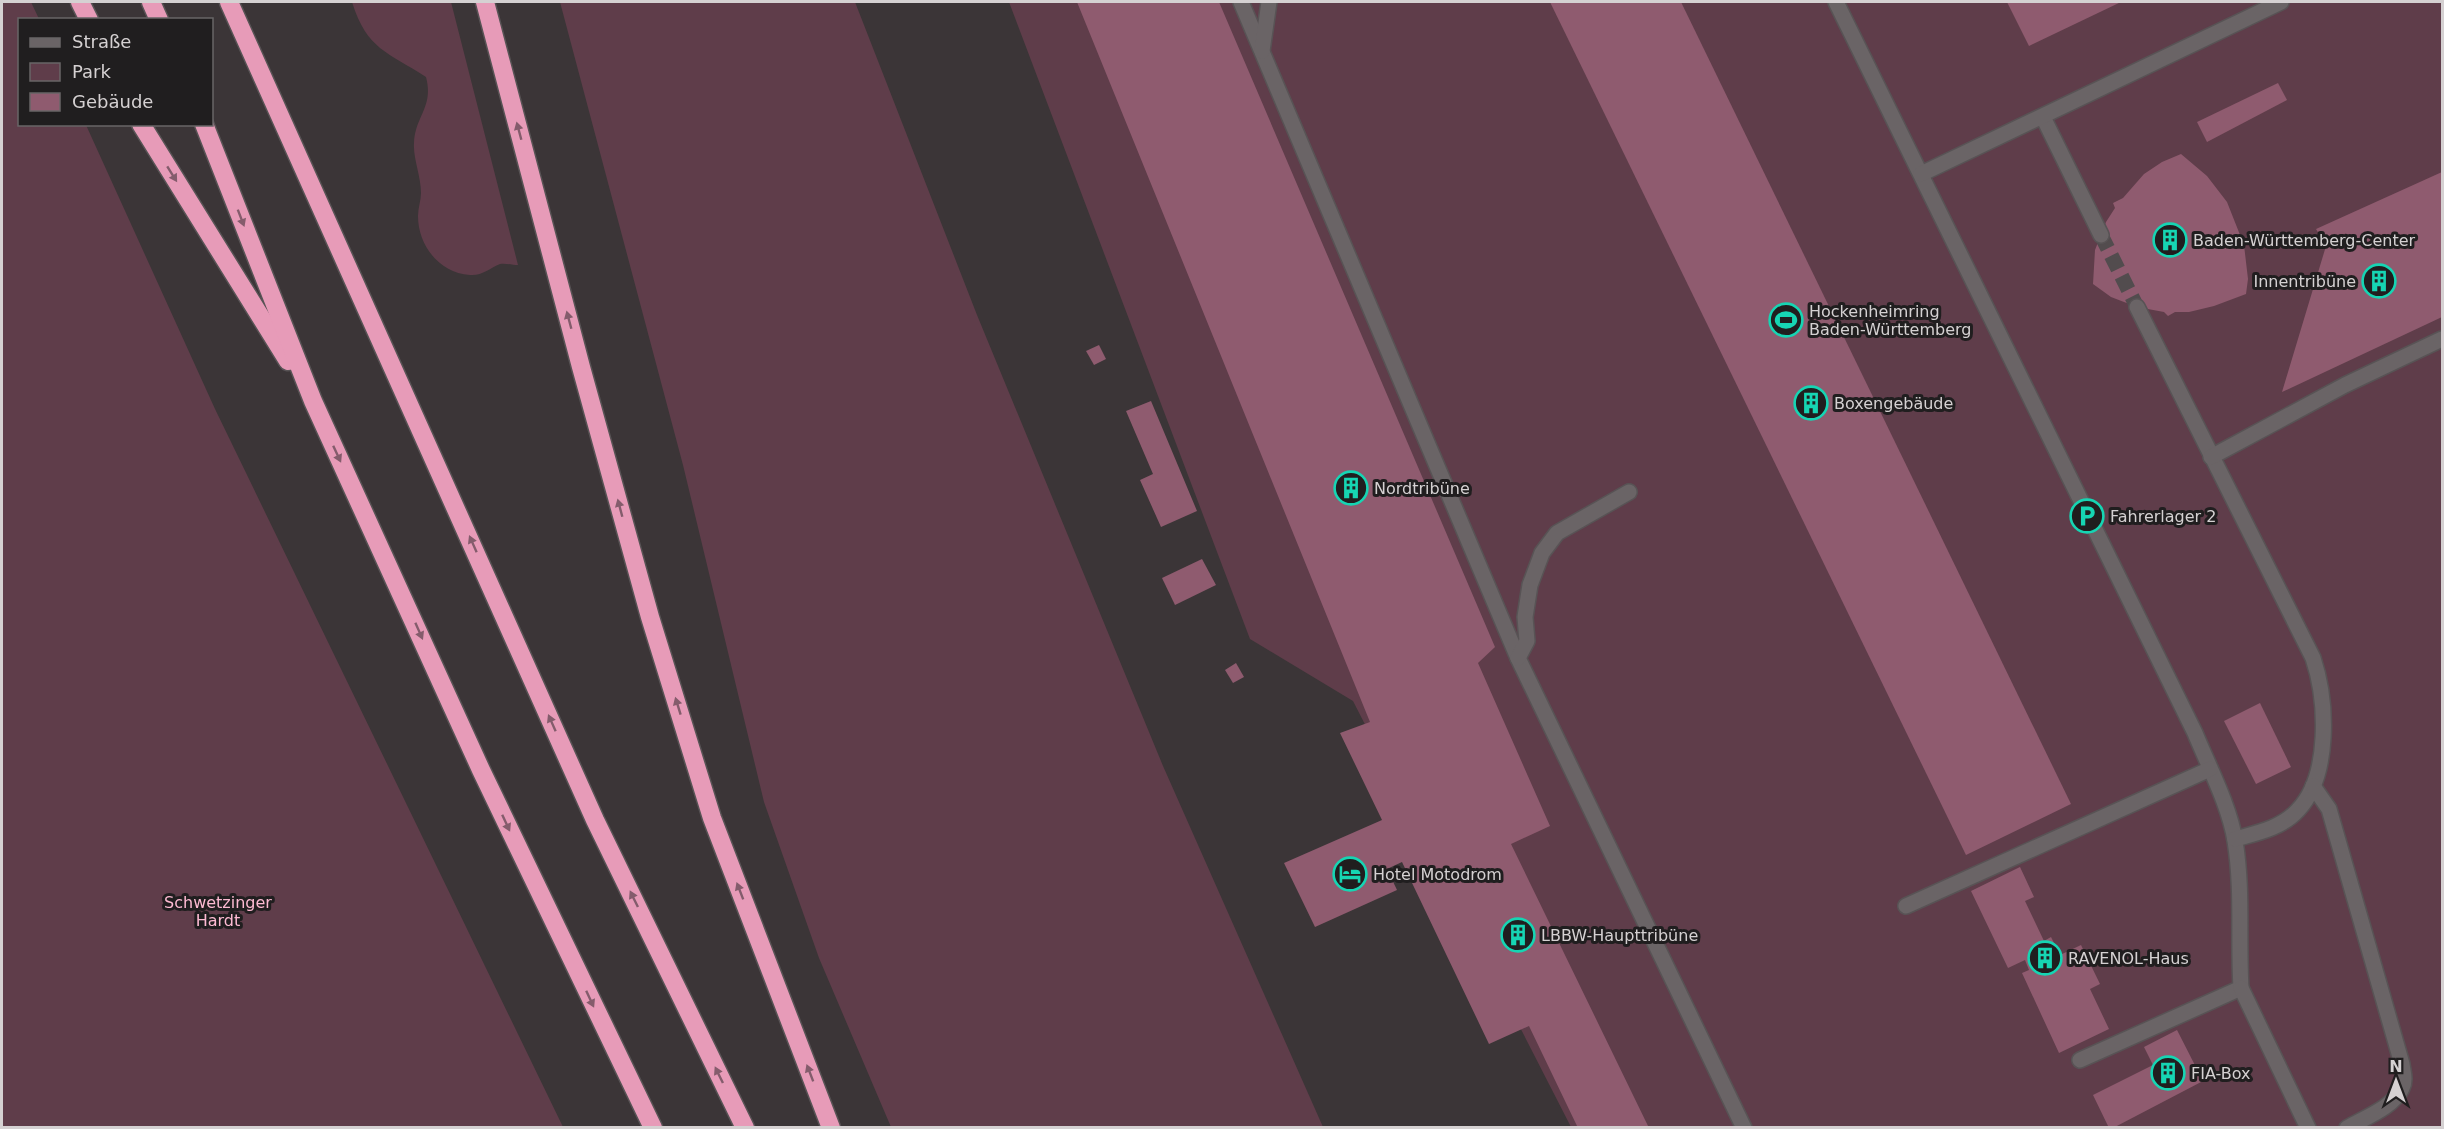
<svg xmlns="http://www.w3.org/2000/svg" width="2444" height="1129" font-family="'DejaVu Sans',sans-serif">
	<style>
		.green { fill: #5f3d4a }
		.building { fill: #8f5b6f }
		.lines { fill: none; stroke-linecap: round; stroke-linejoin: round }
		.minor-tunnel { stroke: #524c4e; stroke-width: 15; stroke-dasharray: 15 8; stroke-linecap: butt }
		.minor-casing { stroke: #585355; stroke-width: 18 }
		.highway-casing { stroke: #585355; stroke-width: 21 }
		.minor { stroke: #6a6466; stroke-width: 15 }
		.highway { stroke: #e79bb8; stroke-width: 18 }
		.oneway { fill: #845c6c }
		.labels { text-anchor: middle; stroke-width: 6; stroke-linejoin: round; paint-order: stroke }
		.poi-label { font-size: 16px; fill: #d5d1d2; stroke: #201e1f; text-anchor: start }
		.park-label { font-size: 16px; fill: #fdbad2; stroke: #201e1f }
	</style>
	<rect width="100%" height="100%" fill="#3b3537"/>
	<g class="green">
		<path d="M 2,2 L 31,2 L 39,19 L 20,20 L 20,124 L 86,125 L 215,409 L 563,1127 L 2,1127 Z"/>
		<path d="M 352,2 L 451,2 L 518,265 C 513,265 505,263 500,264 C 490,268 482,276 470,275 C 439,273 418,245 418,216 C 418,208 421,200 421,193 C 421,176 413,159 414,143 C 415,116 434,107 426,77 C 388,52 367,50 352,2 Z"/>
		<path d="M 560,2 L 855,2 L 977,315 L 1163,766 L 1323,1127 L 891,1127 L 819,958 L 764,802 L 683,465 Z"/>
		<path d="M 1009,2 L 2442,2 L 2442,1127 L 1571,1127 L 1353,701 L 1250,639 Z"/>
	</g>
	<g class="building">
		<path d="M 1077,2 L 1219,2 L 1495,647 L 1478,663 L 1550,826 L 1511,844 L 1649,1128 L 1578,1128 L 1529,1026 L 1489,1044 L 1402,862 L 1387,869 L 1397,890 L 1315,927 L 1284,863 L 1382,820 L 1340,733 L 1370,722 Z"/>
		<path d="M 1550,2 L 1681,2 L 2071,804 L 1966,855 Z"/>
		<path d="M 2007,2 L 2121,2 L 2029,46 Z"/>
		<path d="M 2278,83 L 2287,100 L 2207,142 L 2197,122 Z"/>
		<path d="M 2181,154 L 2207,176 L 2227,202 L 2244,245 L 2248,279 L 2246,294 L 2214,306 L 2189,312 L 2175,312 L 2168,316 L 2164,312 L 2137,307 L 2111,297 L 2093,284 L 2095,250 L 2106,222 L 2115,208 L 2113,203 L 2123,198 L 2144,174 L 2162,162 Z"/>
		<path d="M 2442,172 L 2442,317 L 2282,392 L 2326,246 L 2316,229 Z"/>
		<path d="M 1099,345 L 1106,359 L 1094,365 L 1086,351 Z"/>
		<path d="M 1151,401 L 1197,511 L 1161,527 L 1140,480 L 1153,474 L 1126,411 Z"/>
		<path d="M 1202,559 L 1216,585 L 1175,605 L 1162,578 Z"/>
		<path d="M 1236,663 L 1244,677 L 1233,683 L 1225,670 Z"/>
		<path d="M 2260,703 L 2291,767 L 2256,784 L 2224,721 Z"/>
		<path d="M 2020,867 L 2034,897 L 2025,901 L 2044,941 L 2051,937 L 2060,955 L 2081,945 L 2100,984 L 2090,989 L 2109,1029 L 2059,1053 L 2022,973 L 2029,970 L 2025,960 L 2008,968 L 1971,891 Z"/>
		<path d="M 2177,1030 L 2203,1081 L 2113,1128 L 2109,1128 L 2093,1095 L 2153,1065 L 2144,1047 Z"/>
	</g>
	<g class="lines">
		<path class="minor-tunnel" d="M 2101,235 L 2137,307"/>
		<defs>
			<g id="minor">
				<path d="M 1241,2 L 1518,658 L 1744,1128"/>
				<path d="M 1836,2 L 2195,733 C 2208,765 2230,807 2235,841 C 2243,889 2238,939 2241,988 L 2080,1060"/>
				<path d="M 1262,51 L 1269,2"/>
				<path d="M 2043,117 L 2101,235"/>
				<path d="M 1921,174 L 2281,2"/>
				<path d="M 2137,307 L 2313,658 C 2327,700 2331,775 2298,810 C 2282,828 2257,833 2235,839"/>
				<path d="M 2211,457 L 2345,385 L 2442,339"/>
				<path d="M 1518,658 L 1527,641 L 1525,617 L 1530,585 L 1542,553 L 1557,533 L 1629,492"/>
				<path d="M 2313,786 L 2329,809 L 2402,1064 C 2403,1072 2406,1080 2402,1088 C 2394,1107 2364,1118 2347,1128"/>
				<path d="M 1906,906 L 2210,769"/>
				<path d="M 2241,988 L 2308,1128"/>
			</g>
			<g id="highway">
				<path d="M 80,2 L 89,20"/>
				<path d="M 151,2 L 159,20"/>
				<path d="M 229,2 L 595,820 L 745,1128"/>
				<path d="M 485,2 L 581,367 L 650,617 L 712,818 L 831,1128"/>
				<path d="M 141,124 L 288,361"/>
				<path d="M 204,124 L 313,401 L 481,770 L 653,1128"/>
			</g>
		</defs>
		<use href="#minor" class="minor-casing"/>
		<use href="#highway" class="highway-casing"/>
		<use href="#minor" class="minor"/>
		<use href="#highway" class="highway"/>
	</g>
	<defs><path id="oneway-solid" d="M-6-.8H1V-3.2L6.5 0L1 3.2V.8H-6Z" transform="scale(1.5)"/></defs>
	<g class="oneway">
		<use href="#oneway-solid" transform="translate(519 131) rotate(-105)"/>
		<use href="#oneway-solid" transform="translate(172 174) rotate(58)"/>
		<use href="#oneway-solid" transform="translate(241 218) rotate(69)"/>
		<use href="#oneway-solid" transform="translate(569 320) rotate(-105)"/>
		<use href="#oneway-solid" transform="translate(337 454) rotate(65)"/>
		<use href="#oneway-solid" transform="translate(620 508) rotate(-105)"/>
		<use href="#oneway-solid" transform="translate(473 544) rotate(-114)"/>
		<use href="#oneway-solid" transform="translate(419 631) rotate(66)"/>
		<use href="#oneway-solid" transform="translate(678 706) rotate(-107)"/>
		<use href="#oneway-solid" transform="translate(552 723) rotate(-114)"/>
		<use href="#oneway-solid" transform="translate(506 823) rotate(65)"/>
		<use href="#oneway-solid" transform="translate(740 891) rotate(-111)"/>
		<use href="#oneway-solid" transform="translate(634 899) rotate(-116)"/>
		<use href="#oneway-solid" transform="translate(590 999) rotate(65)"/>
		<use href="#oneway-solid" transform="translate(810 1073) rotate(-111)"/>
		<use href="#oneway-solid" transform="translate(719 1075) rotate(-116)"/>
	</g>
	<defs>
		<symbol id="building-ring" viewBox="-11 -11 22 22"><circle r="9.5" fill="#201e1f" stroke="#16d5b3" stroke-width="1.5"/><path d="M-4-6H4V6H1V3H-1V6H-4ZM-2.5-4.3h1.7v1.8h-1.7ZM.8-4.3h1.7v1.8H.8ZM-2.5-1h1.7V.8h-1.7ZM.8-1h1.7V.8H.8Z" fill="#16d5b3"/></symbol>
		<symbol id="stadium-ring" viewBox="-11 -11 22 22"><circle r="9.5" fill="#201e1f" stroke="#16d5b3" stroke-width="1.5"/><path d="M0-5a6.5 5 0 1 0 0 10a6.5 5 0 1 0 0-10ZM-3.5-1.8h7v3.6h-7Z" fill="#16d5b3"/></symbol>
		<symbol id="parking-ring" viewBox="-11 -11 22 22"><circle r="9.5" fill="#201e1f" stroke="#16d5b3" stroke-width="1.5"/><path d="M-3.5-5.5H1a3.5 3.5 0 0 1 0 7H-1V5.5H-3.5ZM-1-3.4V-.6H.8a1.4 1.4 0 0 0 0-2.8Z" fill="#16d5b3"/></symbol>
		<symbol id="hotel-ring" viewBox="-11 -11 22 22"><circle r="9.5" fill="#201e1f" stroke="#16d5b3" stroke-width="1.5"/><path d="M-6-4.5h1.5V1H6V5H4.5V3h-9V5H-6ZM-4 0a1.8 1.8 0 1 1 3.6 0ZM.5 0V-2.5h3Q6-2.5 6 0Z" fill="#16d5b3"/></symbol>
	</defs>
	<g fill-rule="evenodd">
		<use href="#building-ring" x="2151" y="221" width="38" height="38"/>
		<use href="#building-ring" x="2360" y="262" width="38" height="38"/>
		<use href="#stadium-ring" x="1767" y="301" width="38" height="38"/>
		<use href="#building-ring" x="1792" y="384" width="38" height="38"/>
		<use href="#building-ring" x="1332" y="469" width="38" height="38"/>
		<use href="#parking-ring" x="2068" y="497" width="38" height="38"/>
		<use href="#hotel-ring" x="1331" y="855" width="38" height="38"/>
		<use href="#building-ring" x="1499" y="916" width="38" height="38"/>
		<use href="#building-ring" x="2026" y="939" width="38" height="38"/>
		<use href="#building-ring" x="2149" y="1054" width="38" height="38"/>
	</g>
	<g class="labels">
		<g class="poi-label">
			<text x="2193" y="246">Baden-Württemberg-Center</text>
			<text x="2356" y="287" text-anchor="end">Innentribüne</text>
			<text x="1809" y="317">Hockenheimring<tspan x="1809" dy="18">Baden-Württemberg</tspan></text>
			<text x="1834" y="409">Boxengebäude</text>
			<text x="1374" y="494">Nordtribüne</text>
			<text x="2110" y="522">Fahrerlager 2</text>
			<text x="1373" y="880">Hotel Motodrom</text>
			<text x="1541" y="941">LBBW-Haupttribüne</text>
			<text x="2068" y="964">RAVENOL-Haus</text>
			<text x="2191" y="1079">FIA-Box</text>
		</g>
		<g class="park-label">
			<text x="218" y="908">Schwetzinger<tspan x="218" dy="18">Hardt</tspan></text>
		</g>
	</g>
	<rect width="2444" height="1129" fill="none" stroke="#d5d1d2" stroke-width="6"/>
	<rect x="18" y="18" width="195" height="108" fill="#201e1f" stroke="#686667" stroke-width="1.5"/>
	<rect x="30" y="38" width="30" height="9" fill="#6a6466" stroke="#686667" stroke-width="1.5"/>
	<text x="72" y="48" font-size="18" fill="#d5d1d2">Straße</text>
	<rect x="30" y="63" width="30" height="18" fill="#5f3d4a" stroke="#686667" stroke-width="1.5"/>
	<text x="72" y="78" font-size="18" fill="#d5d1d2">Park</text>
	<rect x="30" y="93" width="30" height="18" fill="#8f5b6f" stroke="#686667" stroke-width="1.5"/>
	<text x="72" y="108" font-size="18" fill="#d5d1d2">Gebäude</text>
	<g transform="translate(2396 1081)" stroke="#201e1f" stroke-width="4.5" paint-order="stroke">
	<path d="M0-4.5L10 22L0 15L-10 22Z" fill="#d5d1d2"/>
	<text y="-9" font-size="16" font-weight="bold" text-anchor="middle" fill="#d5d1d2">N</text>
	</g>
</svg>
